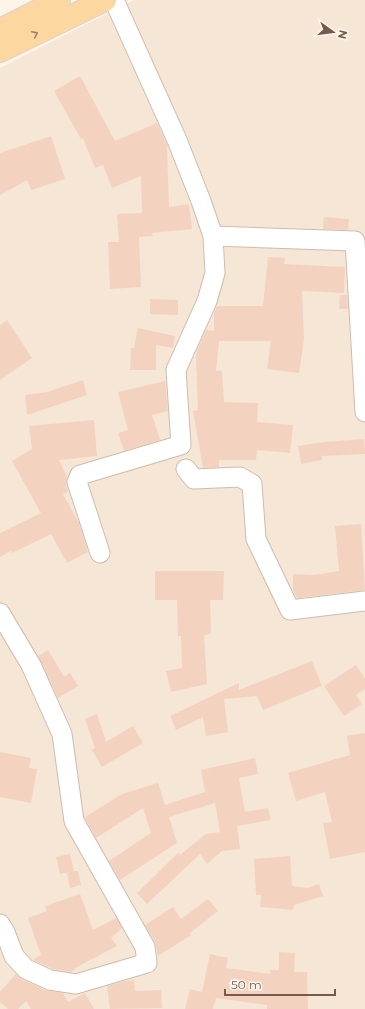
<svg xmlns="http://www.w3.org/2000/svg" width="365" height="1009" font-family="Montserrat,sans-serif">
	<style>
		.residential { fill: #f5e6d6 }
		.building { fill: #f3d3bf }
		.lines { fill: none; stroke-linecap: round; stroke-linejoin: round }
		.minor-casing { stroke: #cfbcad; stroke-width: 21 }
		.major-casing { stroke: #d9d1cd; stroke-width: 24 }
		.minor { stroke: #fff; stroke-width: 19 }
		.major { stroke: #fcd8a0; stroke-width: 22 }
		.oneway { stroke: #a08064 }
	</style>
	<rect width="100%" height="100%" fill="#fdf4e8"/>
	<path class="residential" d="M 134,0 L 365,0 L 365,1009 L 0,1009 L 0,68 Z"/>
	<g class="building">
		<path d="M 80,76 L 115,141 L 157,123 L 168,147 L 167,147 L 169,207 L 189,204 L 192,229 L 152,233 L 153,236 L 139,237 L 141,287 L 110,289 L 108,242 L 119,242 L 117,214 L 142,213 L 141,176 L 112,188 L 103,165 L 95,168 L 83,138 L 81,139 L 54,91 Z"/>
		<path d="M 51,136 L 65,179 L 31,190 L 27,180 L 0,195 L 0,153 Z"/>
		<path d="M 324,217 L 349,219 L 348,230 L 323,229 Z"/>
		<path d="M 268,257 L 285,258 L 284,264 L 345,267 L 344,293 L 302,291 L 304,339 L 299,373 L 267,369 L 271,341 L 219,341 L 216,371 L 222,371 L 224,402 L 258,403 L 257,422 L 293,425 L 290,453 L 257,450 L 256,460 L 219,460 L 219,467 L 203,468 L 193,411 L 198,410 L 196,359 L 197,351 L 206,330 L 214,331 L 214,312 L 217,306 L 263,306 Z"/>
		<path d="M 340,295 L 347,295 L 348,309 L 339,309 Z"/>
		<path d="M 150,299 L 178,300 L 178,315 L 150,314 Z"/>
		<path d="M 7,320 L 32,358 L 0,380 L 0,325 Z"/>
		<path d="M 138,328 L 175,336 L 173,348 L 156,345 L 156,370 L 130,370 L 131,348 L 134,348 Z"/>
		<path d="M 83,380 L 87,395 L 27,415 L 25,395 L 47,392 Z"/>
		<path d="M 165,381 L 168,411 L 152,415 L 160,440 L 124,451 L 118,433 L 128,430 L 118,392 Z"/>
		<path d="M 94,420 L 97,456 L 59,460 L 67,477 L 66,485 L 68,491 L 63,494 L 79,523 L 88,552 L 67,563 L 51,534 L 12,553 L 11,551 L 0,557 L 0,533 L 41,513 L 12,461 L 32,449 L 29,426 Z"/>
		<path d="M 364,439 L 365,454 L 322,456 L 322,460 L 301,464 L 298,446 L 324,442 Z"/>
		<path d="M 361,524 L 365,590 L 297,598 L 293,590 L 293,574 L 314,575 L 339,571 L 335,526 Z"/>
		<path d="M 155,571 L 224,571 L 223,600 L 210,600 L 211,634 L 204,635 L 207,684 L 171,692 L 166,671 L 182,668 L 181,636 L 178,636 L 177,600 L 155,600 Z"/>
		<path d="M 48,650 L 64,677 L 70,673 L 78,686 L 58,698 L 38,656 Z"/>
		<path d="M 312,661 L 322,686 L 263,710 L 257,696 L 224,699 L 228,732 L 206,736 L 203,717 L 176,730 L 170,716 L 239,683 L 239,690 Z"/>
		<path d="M 356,665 L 365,679 L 365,689 L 356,695 L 362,704 L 344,716 L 324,686 Z"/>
		<path d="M 97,714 L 106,742 L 133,726 L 143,743 L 102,767 L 92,750 L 95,748 L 85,719 Z"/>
		<path d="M 365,733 L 365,852 L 330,859 L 323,823 L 332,822 L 325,792 L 296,801 L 288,773 L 350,755 L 347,736 Z"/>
		<path d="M 0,752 L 31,758 L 29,768 L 37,769 L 31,803 L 0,797 Z"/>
		<path d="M 255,758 L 258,774 L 239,778 L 245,812 L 268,808 L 271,820 L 237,826 L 240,849 L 222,851 L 207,864 L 200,854 L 147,904 L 137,893 L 179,852 L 180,855 L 206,834 L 220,832 L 215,803 L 169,817 L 177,843 L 120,880 L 109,861 L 151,833 L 143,808 L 96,838 L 85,817 L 122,794 L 158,783 L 165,805 L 205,792 L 201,770 Z"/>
		<path d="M 70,854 L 74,871 L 60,874 L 56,857 Z"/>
		<path d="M 290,856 L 292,886 L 308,888 L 319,884 L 323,896 L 294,905 L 293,910 L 260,907 L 261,895 L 256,895 L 254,859 Z"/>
		<path d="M 73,871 L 78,871 L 81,885 L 70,888 L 67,873 Z"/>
		<path d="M 80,894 L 93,930 L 116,918 L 122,928 L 111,938 L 117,946 L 75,968 L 75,969 L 71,972 L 53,969 L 33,960 L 41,955 L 28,918 L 47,911 L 45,906 Z"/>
		<path d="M 208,899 L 218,911 L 190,933 L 191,935 L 158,956 L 155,942 L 145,925 L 173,907 L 181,919 Z"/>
		<path d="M 279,952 L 295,953 L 294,972 L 307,972 L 308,1009 L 267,1009 L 267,1005 L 216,998 L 213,1009 L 185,1009 L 190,989 L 202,992 L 210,954 L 228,958 L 226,968 L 270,974 L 270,970 L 279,970 Z"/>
		<path d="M 16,974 L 21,979 L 45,990 L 63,993 L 68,1002 L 85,993 L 94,1009 L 31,1009 L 26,1001 L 18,1009 L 8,1009 L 0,1002 L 0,992 Z"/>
		<path d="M 134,980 L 135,991 L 161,990 L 162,1008 L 110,1009 L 107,986 L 125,981 Z"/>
	</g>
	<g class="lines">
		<defs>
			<g id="minor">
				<path d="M 213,236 L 355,241 L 365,412"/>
				<path d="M 186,469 L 194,479 L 240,477 L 252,484 L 256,539 L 290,610 L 365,601"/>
				<path d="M 100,553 L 77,482 L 80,475 L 181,445 L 176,370 L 207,301 L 215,273 L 213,236 L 201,201 L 177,140 L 114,0"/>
				<path d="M 0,613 L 31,665 L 62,734 L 74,821 L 145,947 L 147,963 L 76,984 L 50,980 L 26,969 L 14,956 L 5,932 L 0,924"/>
			</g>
			<g id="major">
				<path d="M 0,30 L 59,0"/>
				<path d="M 0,51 L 105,0"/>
			</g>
		</defs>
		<use href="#minor" class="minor-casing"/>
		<use href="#major" class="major-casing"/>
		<use href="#minor" class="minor"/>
		<use href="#major" class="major"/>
	</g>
	<defs><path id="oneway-chevron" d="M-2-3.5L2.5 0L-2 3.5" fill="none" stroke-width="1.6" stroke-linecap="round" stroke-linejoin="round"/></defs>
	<use class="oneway" href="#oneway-chevron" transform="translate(35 34) rotate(-26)"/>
	<g transform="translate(333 32) rotate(104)" stroke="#fff8ef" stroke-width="3" paint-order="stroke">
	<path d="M0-3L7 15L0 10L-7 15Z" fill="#785a4b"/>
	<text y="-6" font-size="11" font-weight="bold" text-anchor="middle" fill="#785a4b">N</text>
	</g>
	<path d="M225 989v6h110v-6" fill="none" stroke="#785a4b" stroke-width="2"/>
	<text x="231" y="989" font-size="12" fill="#785a4b" stroke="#fff8ef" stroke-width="3" paint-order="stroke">50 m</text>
</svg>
